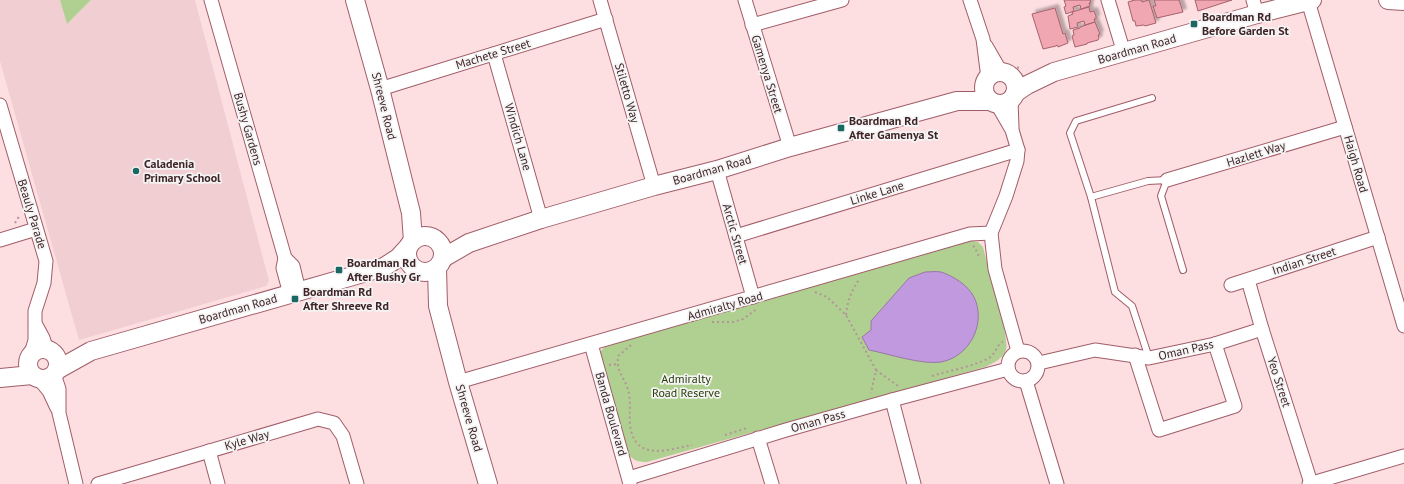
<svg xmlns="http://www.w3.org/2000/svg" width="1404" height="484" font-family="'PT Sans',sans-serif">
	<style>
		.built { fill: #f0ced2 }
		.green { fill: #b0d091 }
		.water { fill: #c199de; stroke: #9a76a7 }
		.building { fill: #f1a7b2; stroke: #a6626d; filter: url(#shadow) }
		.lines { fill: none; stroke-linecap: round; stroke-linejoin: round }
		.lane-casing { stroke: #a05d68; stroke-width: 8 }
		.street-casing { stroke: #a05d68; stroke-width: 15 }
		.secondary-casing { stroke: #a05d68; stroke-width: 20 }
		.path { stroke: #b39599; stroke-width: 2; stroke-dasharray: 2 3; stroke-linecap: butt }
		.lane { stroke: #fff; stroke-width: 6 }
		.street { stroke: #fff; stroke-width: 13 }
		.secondary { stroke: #fff; stroke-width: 18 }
		.poi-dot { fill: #1a6763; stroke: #f4f4f4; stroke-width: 1.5 }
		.labels { text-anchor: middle; stroke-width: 3.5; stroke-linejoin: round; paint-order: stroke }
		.poi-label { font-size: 12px; font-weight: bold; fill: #3f2327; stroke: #f4f4f4; text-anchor: start }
		.street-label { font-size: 12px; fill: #3f2327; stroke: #f4f4f4 }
		.park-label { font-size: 12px; fill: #263c05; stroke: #f4f4f4 }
	</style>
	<defs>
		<filter id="shadow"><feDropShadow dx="3.5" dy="-3.5" stdDeviation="1" flood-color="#0004"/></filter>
	</defs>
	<rect width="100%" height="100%" fill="#fddee1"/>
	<path class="built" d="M 0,0 L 60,0 L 67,24 L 91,0 L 195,0 L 269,281 L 266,286 L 79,340 L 0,61 Z"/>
	<g class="green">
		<path d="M 60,0 L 91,0 L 67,24 Z"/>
		<path d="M 972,241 L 978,242 L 983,247 C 987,265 1010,337 1006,350 C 1003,359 993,363 985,367 L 647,462 C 637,462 632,460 626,451 L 601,359 L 601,351 L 606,345 L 965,242 Z"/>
	</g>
	<path class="water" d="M 925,272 C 930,272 936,271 941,272 C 953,276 968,285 974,297 C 987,324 969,357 941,362 C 922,365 889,354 869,350 L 862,337 L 871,330 L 871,321 L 909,278 Z"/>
	<g class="building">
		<path d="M 1064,0 L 1090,0 L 1091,3 L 1089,3 L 1090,6 L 1081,9 L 1080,5 L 1073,7 L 1074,11 L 1066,14 L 1064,7 L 1066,6 Z"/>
		<path d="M 1135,0 L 1141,0 L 1142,2 L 1149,0 L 1156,23 L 1145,26 L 1144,25 L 1136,26 L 1135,21 L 1133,21 L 1128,2 Z"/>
		<path d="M 1154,0 L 1179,0 L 1183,12 L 1157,18 L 1153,6 L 1156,6 Z"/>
		<path d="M 1195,0 L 1232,0 L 1198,11 Z"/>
		<path d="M 1089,7 L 1090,12 L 1094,11 L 1096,16 L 1096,19 L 1094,19 L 1095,22 L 1085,25 L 1084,21 L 1077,23 L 1078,27 L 1070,29 L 1068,16 L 1073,14 L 1072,12 Z"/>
		<path d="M 1055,8 L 1063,34 L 1065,33 L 1068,43 L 1058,47 L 1057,45 L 1056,46 L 1043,49 L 1032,14 Z"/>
		<path d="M 1095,22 L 1100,34 L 1098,35 L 1099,38 L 1098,40 L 1087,43 L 1087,44 L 1075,47 L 1072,36 L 1074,35 L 1073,30 L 1080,28 L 1080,27 Z"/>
	</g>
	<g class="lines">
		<defs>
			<g id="lane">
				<path d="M 1091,197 L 1148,181 L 1167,180 L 1161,196 L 1183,270"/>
				<path d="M 1149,358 L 1132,306 L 1115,292 L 1091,197 L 1070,133 L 1076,121 L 1152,98"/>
			</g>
			<g id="street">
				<path d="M 211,0 L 285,258 L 293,266 L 299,291"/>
				<path d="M 600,0 L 654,186"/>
				<path d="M 745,0 L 790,147"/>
				<path d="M 970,0 L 983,39 L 988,78"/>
				<path d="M 1108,0 L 1124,53"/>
				<path d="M 1253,0 L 1257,14"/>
				<path d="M 1308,1 L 1404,326"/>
				<path d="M 752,25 L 842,0"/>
				<path d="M 986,46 L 1001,72"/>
				<path d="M 494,54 L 541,219"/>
				<path d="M 380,89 L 606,19"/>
				<path d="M 1011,100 L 1012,128"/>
				<path d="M 997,104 L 1012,130 L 1018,150 L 1017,161 L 1006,196 L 991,233 L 995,269 L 1018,351"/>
				<path d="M 0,105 L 46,261 L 44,283 L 35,311 L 35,340 L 30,357"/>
				<path d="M 717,170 L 753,297"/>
				<path d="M 1167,180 L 1345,127"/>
				<path d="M 736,236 L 1018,150"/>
				<path d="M 0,240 L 36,229"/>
				<path d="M 285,258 L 283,268 L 290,294"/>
				<path d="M 1248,280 L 1262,329 L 1311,483"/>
				<path d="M 1231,285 L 1378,237"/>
				<path d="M 36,325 L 43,338 L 47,350"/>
				<path d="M 591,344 L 630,484"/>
				<circle cx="1023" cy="366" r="15"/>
				<path d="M 1135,355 L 1159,430 L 1235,406 L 1215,344"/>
				<path d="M 1039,363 L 1095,350 L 1149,358 L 1215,344 L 1262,329"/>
				<path d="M 54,374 L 59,389 L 59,413 L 76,484"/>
				<path d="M 39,379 L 49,391 L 57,408"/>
				<path d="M 1026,381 L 1057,484"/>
				<path d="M 458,382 L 970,234 L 991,233"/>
				<path d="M 892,400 L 914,484"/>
				<path d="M 758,438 L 772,484"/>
				<path d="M 209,451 L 218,484"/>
				<path d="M 629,478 L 786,430 L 892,400 L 1008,369"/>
				<path d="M 98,484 L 318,419 L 334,423 L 343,436 L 357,484"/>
				<path d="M 1309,484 L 1404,456"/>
			</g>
			<g id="secondary">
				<path d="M 355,0 L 380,89 L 411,213 L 413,241"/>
				<path d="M 1388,0 L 1404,1"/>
				<circle cx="1000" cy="88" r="16"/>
				<path d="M 1015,93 L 1027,85 L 1054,72 L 1257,14 L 1312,0"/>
				<circle cx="425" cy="254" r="18"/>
				<path d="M 443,258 L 469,243 L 541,219 L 654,186 L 717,170 L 790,147 L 957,101 L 990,101"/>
				<path d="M 437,268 L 438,306 L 458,382 L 488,484"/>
				<circle cx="43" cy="364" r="15"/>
				<path d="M 57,370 L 91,351 L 384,267 L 398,258 L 409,246"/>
				<path d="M 0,378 L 32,375"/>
			</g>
		</defs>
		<use href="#lane" class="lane-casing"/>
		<use href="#street" class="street-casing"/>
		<use href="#secondary" class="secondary-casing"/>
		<g class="path">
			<path d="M 1012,67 L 1022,68"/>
			<path d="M 15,223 L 20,215"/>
			<path d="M 973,246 L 975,247 L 978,255 L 982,256"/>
			<path d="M 815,292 L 827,297 L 846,315 L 876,370 L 871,393"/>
			<path d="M 846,315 C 848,299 851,292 860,278"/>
			<path d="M 712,322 L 733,322 L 743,319 L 758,308"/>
			<path d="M 631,345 L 618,356 C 616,375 626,377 629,394 C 631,404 629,414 630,425 C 635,462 667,450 692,445"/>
			<path d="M 609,365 L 618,364"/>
			<path d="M 876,370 L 898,386"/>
			<path d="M 932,376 C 951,370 972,367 989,358 C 996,354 996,345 1003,342"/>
			<path d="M 725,435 L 747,428"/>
		</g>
		<use href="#lane" class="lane"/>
		<use href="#street" class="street"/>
		<use href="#secondary" class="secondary"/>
	</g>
	<g class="poi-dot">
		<rect x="1190" y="20" width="8" height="8" rx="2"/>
		<rect x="837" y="124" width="8" height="8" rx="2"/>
		<circle cx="136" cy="171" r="4"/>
		<rect x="335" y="266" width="8" height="8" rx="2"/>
		<rect x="291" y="295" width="8" height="8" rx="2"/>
	</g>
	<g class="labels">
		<g class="poi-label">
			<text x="1202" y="21">Boardman Rd<tspan x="1202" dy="14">Before Garden St</tspan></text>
			<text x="849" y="125">Boardman Rd<tspan x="849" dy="14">After Gamenya St</tspan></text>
			<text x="144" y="168">Caladenia<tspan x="144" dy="14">Primary School</tspan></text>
			<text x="347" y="267">Boardman Rd<tspan x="347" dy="14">After Bushy Gr</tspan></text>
			<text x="303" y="296">Boardman Rd<tspan x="303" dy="14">After Shreeve Rd</tspan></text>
		</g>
		<g class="street-label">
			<text transform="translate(1137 49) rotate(-16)" y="4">Boardman Road</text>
			<text transform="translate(493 54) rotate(-17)" y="4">Machete Street</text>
			<text transform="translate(767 74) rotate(73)" y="4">Gamenya Street</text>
			<text transform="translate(627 93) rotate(74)" y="4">Stiletto Way</text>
			<text transform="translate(384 106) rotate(76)" y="4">Shreeve Road</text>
			<text transform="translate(248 129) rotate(74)" y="4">Bushy Gardens</text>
			<text transform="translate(518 137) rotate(74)" y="4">Windich Lane</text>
			<text transform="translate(1256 154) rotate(-17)" y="4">Hazlett Way</text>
			<text transform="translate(1356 164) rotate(74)" y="4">Haigh Road</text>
			<text transform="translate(712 170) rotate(-16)" y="4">Boardman Road</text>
			<text transform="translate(877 193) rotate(-17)" y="4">Linke Lane</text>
			<text transform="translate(32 214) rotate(73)" y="4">Beauly Parade</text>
			<text transform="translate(735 234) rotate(74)" y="4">Arctic Street</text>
			<text transform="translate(1304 261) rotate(-18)" y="4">Indian Street</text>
			<text transform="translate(725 306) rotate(-16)" y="4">Admiralty Road</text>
			<text transform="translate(238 309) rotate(-16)" y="4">Boardman Road</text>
			<text transform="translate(1186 350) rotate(-13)" y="4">Oman Pass</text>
			<text transform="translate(1279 382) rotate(72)" y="4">Yeo Street</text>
			<text transform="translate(611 414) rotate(74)" y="4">Banda Boulevard</text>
			<text transform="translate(469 418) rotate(74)" y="4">Shreeve Road</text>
			<text transform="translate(818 421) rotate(-16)" y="4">Oman Pass</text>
			<text transform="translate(247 440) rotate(-16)" y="4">Kyle Way</text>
		</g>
		<g class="park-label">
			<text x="686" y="383">Admiralty<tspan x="686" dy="14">Road Reserve</tspan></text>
		</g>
	</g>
</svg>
